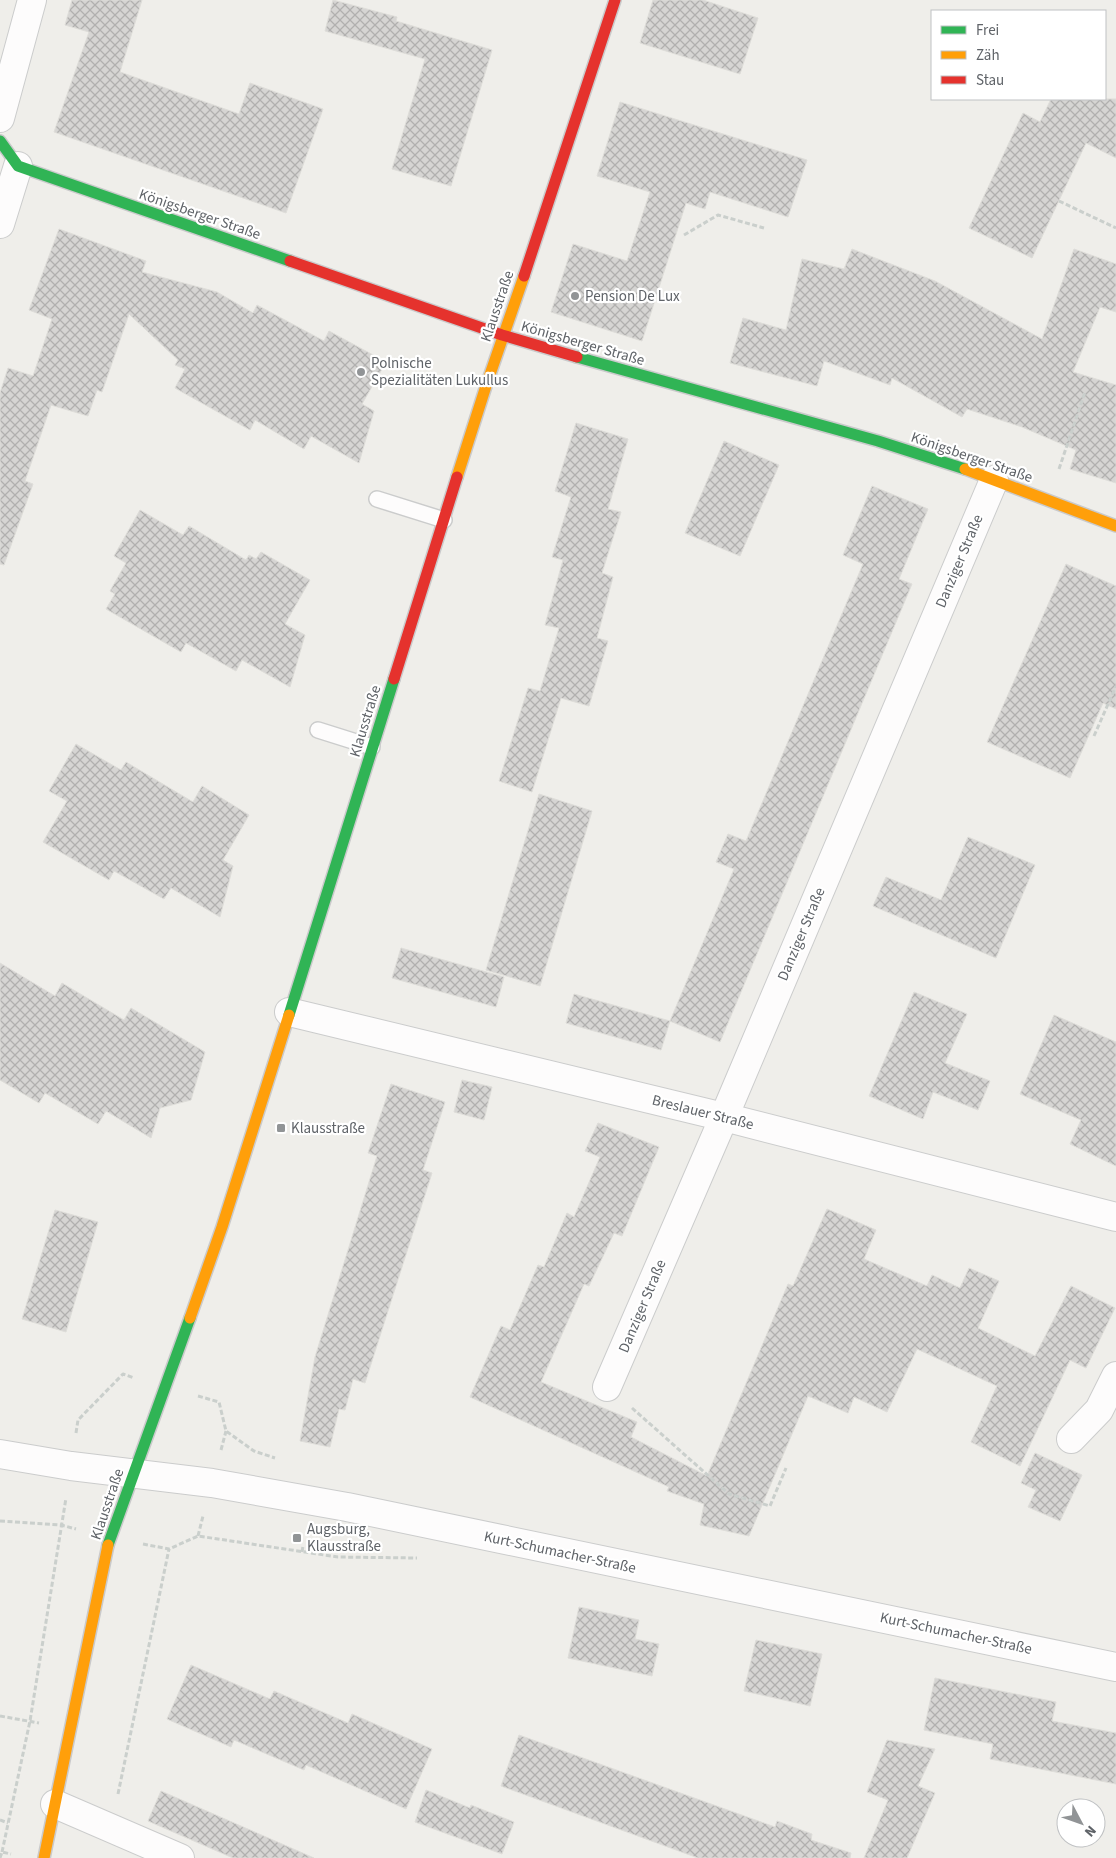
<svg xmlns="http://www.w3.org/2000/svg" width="1116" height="1858" font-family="'Source Sans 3',sans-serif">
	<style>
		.building { fill: url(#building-cross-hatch); stroke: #deddd9 }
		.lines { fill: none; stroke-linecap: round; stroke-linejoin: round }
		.lane-casing { stroke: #cbcccc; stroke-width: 18 }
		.street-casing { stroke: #cbcccc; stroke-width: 30 }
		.fast-casing { stroke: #cacacb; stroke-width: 14 }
		.slow-casing { stroke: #cacacb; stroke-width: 14 }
		.jam-casing { stroke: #cacacb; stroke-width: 14 }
		.path { stroke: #cacfcc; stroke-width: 3; stroke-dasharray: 5 2.5; stroke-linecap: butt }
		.lane { stroke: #fdfcfc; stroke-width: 15 }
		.street { stroke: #fdfcfc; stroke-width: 28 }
		.fast { stroke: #30b455; stroke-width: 11 }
		.slow { stroke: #ff9f0a; stroke-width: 11 }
		.jam { stroke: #e5322d; stroke-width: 11 }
		.poi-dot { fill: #919496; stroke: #fff; stroke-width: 2 }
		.labels { text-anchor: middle; stroke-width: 4.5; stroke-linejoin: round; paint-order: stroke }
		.street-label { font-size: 15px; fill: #5f6368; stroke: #fff }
		.poi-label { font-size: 15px; fill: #5f6368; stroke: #fff; text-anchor: start }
	</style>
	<defs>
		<pattern id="building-cross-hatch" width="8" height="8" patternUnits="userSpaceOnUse" patternTransform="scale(1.25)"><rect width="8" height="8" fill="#d6d5d3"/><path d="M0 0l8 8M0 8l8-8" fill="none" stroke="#b1b0af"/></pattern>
	</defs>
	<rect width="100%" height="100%" fill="#efeeea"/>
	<g class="building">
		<path d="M 72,0 L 142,0 L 120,72 L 239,114 L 250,83 L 323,109 L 286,213 L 54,132 L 89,32 L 65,25 Z"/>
		<path d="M 333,0 L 397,17 L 396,21 L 492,50 L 451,186 L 392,169 L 425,59 L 325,31 Z"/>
		<path d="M 653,0 L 703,0 L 758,18 L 740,74 L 640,43 Z"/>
		<path d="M 1051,99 L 1116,99 L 1116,158 L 1086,143 L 1032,258 L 969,228 L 1023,113 L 1040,122 Z"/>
		<path d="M 620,102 L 807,160 L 788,217 L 710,192 L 705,209 L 686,203 L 642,341 L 551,312 L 573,244 L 627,261 L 650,192 L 597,176 Z"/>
		<path d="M 59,229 L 146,261 L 142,272 L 217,292 L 253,313 L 257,305 L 324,341 L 329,331 L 386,362 L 362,404 L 374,411 L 359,463 L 311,436 L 304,449 L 255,420 L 250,430 L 175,388 L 185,369 L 175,365 L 178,360 L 129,314 L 102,392 L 97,390 L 88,416 L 51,405 L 25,481 L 33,484 L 4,565 L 0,564 L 0,393 L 8,368 L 33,376 L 52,319 L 29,310 Z"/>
		<path d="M 852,249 L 935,281 L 1042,339 L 1074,249 L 1116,264 L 1116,312 L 1100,307 L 1073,372 L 1116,385 L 1116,483 L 1070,469 L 1076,450 L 1022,427 L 967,409 L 962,417 L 892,378 L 890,385 L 824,361 L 817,386 L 730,363 L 743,318 L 786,330 L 802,259 L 844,269 Z"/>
		<path d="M 576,423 L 628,439 L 608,509 L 621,512 L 602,573 L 613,577 L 597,638 L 608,641 L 589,706 L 561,698 L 532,792 L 499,781 L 528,688 L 540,691 L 559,628 L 545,625 L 563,560 L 552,557 L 571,497 L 555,491 Z"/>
		<path d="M 724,441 L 779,465 L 740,556 L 685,533 Z"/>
		<path d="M 872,486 L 928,509 L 899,579 L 912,584 L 720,1042 L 670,1021 L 734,869 L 716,862 L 728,834 L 746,841 L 863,564 L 843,555 Z"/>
		<path d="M 140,510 L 183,535 L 189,526 L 246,560 L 249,555 L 256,559 L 261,552 L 310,580 L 285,624 L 305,635 L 290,687 L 242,660 L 236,671 L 186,643 L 181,652 L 106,609 L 115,594 L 110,591 L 126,563 L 114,556 Z"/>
		<path d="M 1066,564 L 1116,586 L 1116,709 L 1103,703 L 1070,778 L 987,742 Z"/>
		<path d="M 76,744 L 121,770 L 126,762 L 193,802 L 202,786 L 249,815 L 223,860 L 233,866 L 220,917 L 171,888 L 164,899 L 114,871 L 109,880 L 43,842 L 67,801 L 49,791 Z"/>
		<path d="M 539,794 L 592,811 L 540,986 L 486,970 Z"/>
		<path d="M 968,837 L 1035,865 L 996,958 L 873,906 L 886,877 L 941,900 Z"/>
		<path d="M 401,948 L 504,977 L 496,1007 L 392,978 Z"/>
		<path d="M 0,963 L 55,996 L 62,983 L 124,1020 L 131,1008 L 205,1052 L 191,1100 L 160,1108 L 151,1138 L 106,1111 L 98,1124 L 45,1093 L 39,1103 L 0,1080 Z"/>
		<path d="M 914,992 L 967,1014 L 945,1063 L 990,1081 L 978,1110 L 933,1092 L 923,1119 L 869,1096 Z"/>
		<path d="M 574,994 L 670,1021 L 661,1050 L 566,1023 Z"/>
		<path d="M 1054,1015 L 1116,1042 L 1116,1166 L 1070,1144 L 1081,1120 L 1020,1094 Z"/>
		<path d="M 462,1080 L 492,1087 L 484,1120 L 454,1112 Z"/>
		<path d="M 391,1084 L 445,1102 L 423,1170 L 432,1173 L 365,1383 L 353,1379 L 345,1410 L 339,1409 L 330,1447 L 300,1441 L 315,1357 L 377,1156 L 368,1153 Z"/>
		<path d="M 598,1123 L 659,1147 L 622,1236 L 614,1233 L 589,1286 L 584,1284 L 541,1382 L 637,1422 L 631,1437 L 707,1476 L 788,1284 L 793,1286 L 827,1209 L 876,1230 L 864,1259 L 927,1286 L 932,1275 L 960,1288 L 969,1268 L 999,1281 L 978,1328 L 1035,1356 L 1071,1286 L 1115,1308 L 1086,1368 L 1070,1360 L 1020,1466 L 971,1442 L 997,1386 L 917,1349 L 887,1412 L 854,1397 L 848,1413 L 808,1396 L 749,1536 L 700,1525 L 704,1504 L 667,1491 L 669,1487 L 470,1397 L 501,1326 L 510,1330 L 538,1265 L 544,1267 L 567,1213 L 574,1217 L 600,1157 L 585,1151 Z"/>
		<path d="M 55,1210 L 98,1222 L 66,1332 L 22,1319 Z"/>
		<path d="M 1035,1453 L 1082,1475 L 1060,1521 L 1028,1507 L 1036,1490 L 1021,1483 Z"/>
		<path d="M 579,1607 L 639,1620 L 635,1639 L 659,1644 L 652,1676 L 568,1658 Z"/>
		<path d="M 756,1640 L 822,1654 L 810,1706 L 744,1691 Z"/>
		<path d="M 191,1665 L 270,1699 L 274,1691 L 348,1723 L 352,1714 L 432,1749 L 406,1809 L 306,1765 L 304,1770 L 234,1740 L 231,1747 L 167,1719 Z"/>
		<path d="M 935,1678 L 1056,1702 L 1052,1721 L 1116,1733 L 1116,1784 L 990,1759 L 993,1744 L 924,1730 Z"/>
		<path d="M 519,1735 L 775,1827 L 777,1821 L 812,1834 L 811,1840 L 851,1853 L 850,1858 L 698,1858 L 501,1786 Z"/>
		<path d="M 887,1740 L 935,1749 L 918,1786 L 935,1793 L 907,1858 L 864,1858 L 888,1800 L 867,1792 Z"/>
		<path d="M 426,1790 L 470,1808 L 471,1805 L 514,1822 L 502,1854 L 415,1822 Z"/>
		<path d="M 161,1791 L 314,1858 L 233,1858 L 148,1821 Z"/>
	</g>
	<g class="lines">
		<defs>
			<g id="lane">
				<path d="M 377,499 L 444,520"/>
				<path d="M 318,730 L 372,747"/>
			</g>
			<g id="street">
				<path d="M 0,118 L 32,0"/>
				<path d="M 0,224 L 18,166"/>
				<path d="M 289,1012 L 724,1117 L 1116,1217"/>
				<path d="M 607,1387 L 724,1117 L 994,480"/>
				<path d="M 1071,1439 L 1099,1410 L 1116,1376"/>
				<path d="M 0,1454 L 71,1466 L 212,1483 L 347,1507 L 1116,1667"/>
				<path d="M 55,1804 L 180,1858"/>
			</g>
			<g id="fast">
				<path d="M 0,141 L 18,166 L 290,261"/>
				<path d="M 577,357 L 878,441 L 965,469"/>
				<path d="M 289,1015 L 394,679"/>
				<path d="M 108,1545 L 190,1318"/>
			</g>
			<g id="slow">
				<path d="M 965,469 L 1116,526"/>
				<path d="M 457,477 L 486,386 L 524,276"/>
				<path d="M 190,1318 L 222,1227 L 289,1015"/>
				<path d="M 44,1858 L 108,1545"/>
			</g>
			<g id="jam">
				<path d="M 290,261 L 502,335 L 577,357"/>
				<path d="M 524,276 L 615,0"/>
				<path d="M 394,679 L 457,477"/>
			</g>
		</defs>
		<use href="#lane" class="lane-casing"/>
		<use href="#street" class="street-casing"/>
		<use href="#fast" class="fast-casing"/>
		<use href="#slow" class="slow-casing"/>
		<use href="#jam" class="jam-casing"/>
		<g class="path">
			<path d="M 1059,201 L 1116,228"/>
			<path d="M 684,235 L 718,215 L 764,228"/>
			<path d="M 1059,469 L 1085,392"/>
			<path d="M 1094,736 L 1116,686"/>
			<path d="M 198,1396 L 219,1402 L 226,1431 L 254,1451 L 275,1458"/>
			<path d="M 632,1408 L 729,1494 L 770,1506 L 786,1468"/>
			<path d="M 76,1433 L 78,1420 L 123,1374 L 134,1378"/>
			<path d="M 221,1450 L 226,1431"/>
			<path d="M 0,1521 L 61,1525 L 76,1529"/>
			<path d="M 198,1536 L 203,1516"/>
			<path d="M 143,1544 L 169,1549 L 198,1536 L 338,1557 L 417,1558"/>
			<path d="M 302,1552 L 303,1546"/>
			<path d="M 0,1716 L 39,1723"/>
			<path d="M 118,1794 L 169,1549"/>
			<path d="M 0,1820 L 8,1823"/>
			<path d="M 2,1852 L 30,1721 L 66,1498"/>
			<path d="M 0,1858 L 2,1852 L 11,1854"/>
		</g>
		<use href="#lane" class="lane"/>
		<use href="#street" class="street"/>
		<use href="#fast" class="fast"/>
		<use href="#slow" class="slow"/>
		<use href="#jam" class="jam"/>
	</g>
	<g class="poi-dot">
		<circle cx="575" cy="296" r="5"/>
		<circle cx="361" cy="372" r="5"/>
		<rect x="276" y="1123" width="10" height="10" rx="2.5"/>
		<rect x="292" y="1533" width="10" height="10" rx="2.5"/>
	</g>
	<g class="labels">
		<g class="street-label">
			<text transform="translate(200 214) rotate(19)" y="5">Königsberger Straße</text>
			<text transform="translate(497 306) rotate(-71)" y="5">Klausstraße</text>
			<text transform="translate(583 343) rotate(16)" y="5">Königsberger Straße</text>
			<text transform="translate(972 457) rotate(19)" y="5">Königsberger Straße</text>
			<text transform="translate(959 561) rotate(-67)" y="5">Danziger Straße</text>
			<text transform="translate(365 721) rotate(-73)" y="5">Klausstraße</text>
			<text transform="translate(801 934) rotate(-67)" y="5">Danziger Straße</text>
			<text transform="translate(703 1112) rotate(14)" y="5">Breslauer Straße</text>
			<text transform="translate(642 1306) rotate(-67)" y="5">Danziger Straße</text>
			<text transform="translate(107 1504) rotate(-71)" y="5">Klausstraße</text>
			<text transform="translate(560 1552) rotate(12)" y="5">Kurt-Schumacher-Straße</text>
			<text transform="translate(956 1633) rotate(12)" y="5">Kurt-Schumacher-Straße</text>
		</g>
		<g class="poi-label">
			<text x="585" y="301">Pension De Lux</text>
			<text x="371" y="368">Polnische<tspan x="371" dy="17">Spezialitäten Lukullus</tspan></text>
			<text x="291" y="1133">Klausstraße</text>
			<text x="307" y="1534">Augsburg,<tspan x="307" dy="17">Klausstraße</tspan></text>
		</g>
	</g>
	<rect x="931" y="10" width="175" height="90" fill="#ffffff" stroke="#bfc1c3"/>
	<rect x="941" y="26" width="25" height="8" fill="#30b455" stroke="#bfc1c3"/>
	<text x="976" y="35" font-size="15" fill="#5f6368">Frei</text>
	<rect x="941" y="51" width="25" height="8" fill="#ff9f0a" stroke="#bfc1c3"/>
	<text x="976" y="60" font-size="15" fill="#5f6368">Zäh</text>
	<rect x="941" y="76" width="25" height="8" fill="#e5322d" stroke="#bfc1c3"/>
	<text x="976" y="85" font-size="15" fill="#5f6368">Stau</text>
	<g transform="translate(1081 1823) rotate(131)"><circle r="24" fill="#ffffff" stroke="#bfc1c3"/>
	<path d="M0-4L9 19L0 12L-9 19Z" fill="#919496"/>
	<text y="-8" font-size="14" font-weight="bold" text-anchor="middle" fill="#5f6368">N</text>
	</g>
</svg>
